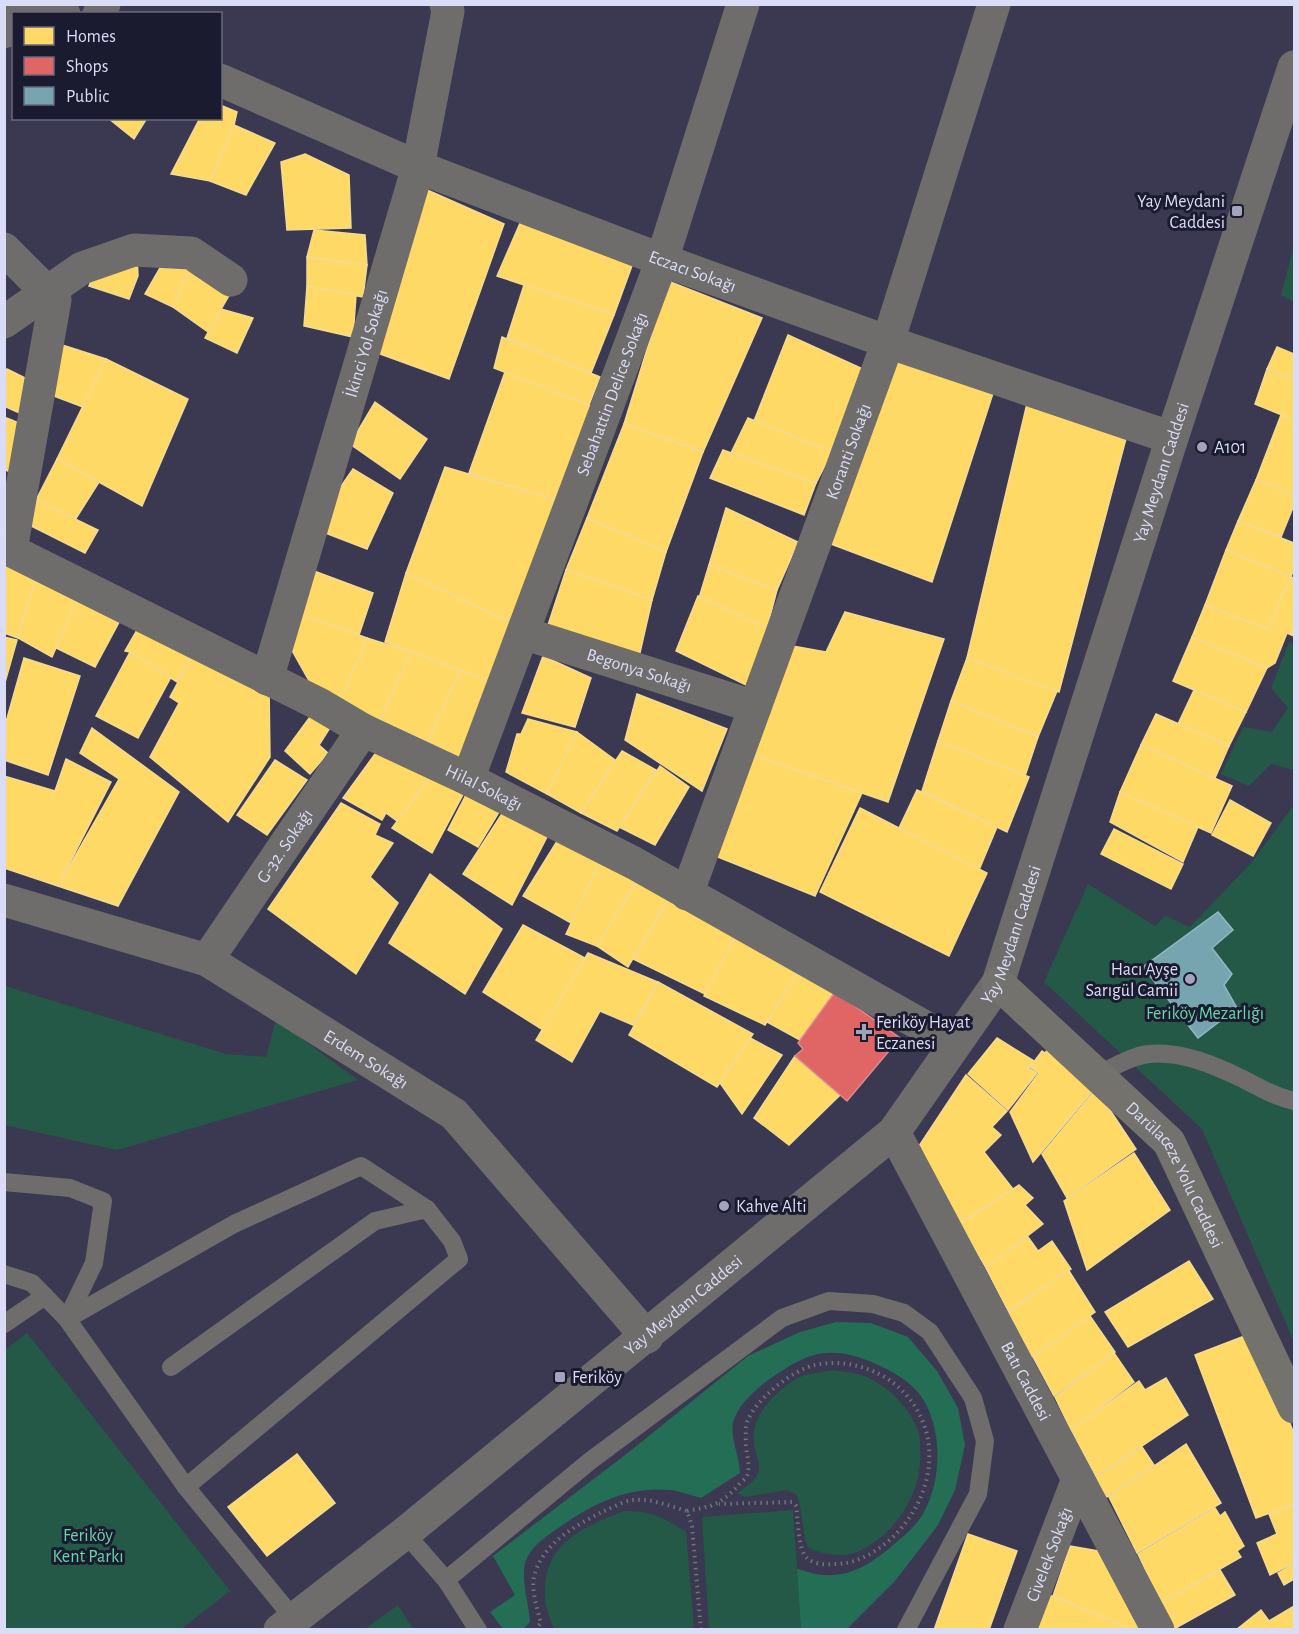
<svg xmlns="http://www.w3.org/2000/svg" width="1299" height="1634" font-family="'Alegreya Sans',sans-serif">
	<style>
		.green { fill: #245947 }
		.forest { fill: #246e56 }
		.homes { fill: #ffd966; stroke: #f4da92; stroke-width: 1.5 }
		.shops { fill: #e06666; stroke: #de8992; stroke-width: 1.5 }
		.public { fill: #76a5af; stroke: #94b6c5; stroke-width: 1.5 }
		.lines { fill: none; stroke-linecap: round; stroke-linejoin: round }
		.path { stroke: #747376; stroke-width: 4; stroke-dasharray: 1.5 4.5; stroke-linecap: butt }
		.service { stroke: #6e6d6b; stroke-width: 18 }
		.minor { stroke: #6e6d6b; stroke-width: 33 }
		.tertiary { stroke: #6e6d6b; stroke-width: 33 }
		.secondary { stroke: #73726d; stroke-width: 33 }
		.poi-dot { fill: #a3a3be; stroke: #1b1b2f; stroke-width: 2 }
		.labels { text-anchor: middle; stroke-width: 6; stroke-linejoin: round; paint-order: stroke }
		.poi-label { font-size: 18px; fill: #dbdcf8; stroke: #1b1b2f; text-anchor: start }
		.street-label { font-size: 18px; fill: #dbdcf8; stroke: #1b1b2f }
		.park-label { font-size: 18px; fill: #65d7a8; stroke: #1b1b2f }
	</style>
	<rect width="100%" height="100%" fill="#3a3951"/>
	<g class="green">
		<path d="M 1294,246 L 1294,302 L 1281,295 Z"/>
		<path d="M 1289,642 L 1294,644 L 1294,770 L 1271,764 L 1249,786 L 1221,774 L 1243,727 L 1272,732 L 1288,708 L 1271,688 Z"/>
		<path d="M 1294,805 L 1294,1342 L 1202,1129 L 1044,982 L 1088,884 L 1155,926 L 1165,916 L 1190,927 L 1251,863 Z"/>
		<path d="M 5,986 L 226,1054 L 266,1057 L 276,1020 L 358,1080 L 117,1150 L 5,1125 Z"/>
		<path d="M 27,1333 L 230,1591 L 181,1629 L 5,1629 L 5,1350 Z"/>
		<path d="M 833,1370 C 844,1372 859,1373 869,1378 C 890,1388 910,1409 918,1430 C 920,1436 920,1443 920,1448 C 924,1491 896,1535 857,1552 C 841,1558 823,1554 808,1548 C 801,1531 804,1511 796,1494 L 787,1490 L 745,1497 L 737,1493 C 776,1469 751,1462 754,1433 C 755,1410 785,1382 805,1375 C 814,1373 824,1372 833,1370 Z"/>
		<path d="M 793,1510 L 801,1629 L 709,1629 L 702,1517 Z"/>
		<path d="M 623,1511 C 651,1511 663,1517 686,1532 L 694,1629 L 554,1629 C 551,1620 545,1608 545,1598 C 542,1543 581,1529 623,1511 Z"/>
		<path d="M 398,1605 L 413,1629 L 365,1629 Z"/>
	</g>
	<path class="forest" d="M 836,1322 L 871,1323 L 908,1337 L 937,1371 L 958,1408 L 965,1445 L 955,1490 L 938,1525 L 895,1581 L 847,1629 L 801,1629 L 797,1569 C 806,1571 815,1575 824,1575 C 856,1577 877,1559 900,1539 C 908,1533 919,1522 924,1512 C 943,1477 943,1422 917,1391 C 906,1379 890,1370 876,1364 C 860,1357 844,1352 827,1353 C 809,1353 789,1366 774,1376 C 759,1386 737,1405 733,1423 C 730,1439 740,1457 740,1473 L 701,1498 C 692,1496 681,1491 670,1490 C 630,1486 596,1502 564,1524 C 550,1534 534,1543 527,1558 C 519,1573 529,1604 530,1622 L 523,1629 L 503,1629 L 490,1612 L 515,1595 L 493,1556 L 629,1452 L 748,1356 L 800,1332 Z"/>
	<g class="homes">
		<path d="M 220,105 L 237,112 L 234,125 L 210,181 L 171,174 L 200,118 L 220,118 Z"/>
		<path d="M 108,118 L 147,118 L 134,139 Z"/>
		<path d="M 234,125 L 275,143 L 246,195 L 210,181 Z"/>
		<path d="M 305,154 L 349,175 L 351,228 L 287,230 L 281,162 Z"/>
		<path d="M 425,189 L 504,224 L 449,379 L 372,351 Z"/>
		<path d="M 521,221 L 633,263 L 614,315 L 497,276 Z"/>
		<path d="M 314,230 L 365,235 L 367,265 L 307,257 Z"/>
		<path d="M 168,254 L 190,269 L 173,307 L 145,294 Z"/>
		<path d="M 137,255 L 138,276 L 129,299 L 89,286 L 96,268 Z"/>
		<path d="M 307,257 L 367,265 L 363,297 L 307,286 Z"/>
		<path d="M 190,269 L 231,292 L 208,332 L 173,307 Z"/>
		<path d="M 668,281 L 762,318 L 703,452 L 624,424 Z"/>
		<path d="M 524,285 L 614,315 L 591,373 L 507,338 Z"/>
		<path d="M 307,286 L 356,295 L 353,337 L 304,326 Z"/>
		<path d="M 221,309 L 253,318 L 237,353 L 205,338 Z"/>
		<path d="M 788,335 L 867,371 L 832,452 L 754,421 Z"/>
		<path d="M 502,337 L 600,377 L 589,405 L 494,368 Z"/>
		<path d="M 56,343 L 106,359 L 83,407 L 46,393 Z"/>
		<path d="M 1277,347 L 1294,354 L 1294,380 L 1267,369 Z"/>
		<path d="M 893,348 L 996,384 L 932,582 L 823,541 Z"/>
		<path d="M 106,359 L 188,399 L 142,506 L 57,459 Z"/>
		<path d="M 7,369 L 35,383 L 28,417 L 4,406 L 4,373 Z"/>
		<path d="M 1267,369 L 1294,380 L 1294,420 L 1255,404 Z"/>
		<path d="M 505,372 L 591,406 L 559,501 L 469,473 Z"/>
		<path d="M 1029,395 L 1128,431 L 1059,692 L 967,658 Z"/>
		<path d="M 375,402 L 427,439 L 400,479 L 350,444 Z"/>
		<path d="M 1281,415 L 1294,420 L 1294,495 L 1256,480 Z"/>
		<path d="M 4,417 L 24,425 L 21,478 L 4,469 Z"/>
		<path d="M 748,418 L 832,452 L 816,483 L 731,453 Z"/>
		<path d="M 624,424 L 703,452 L 666,552 L 587,518 Z"/>
		<path d="M 723,450 L 816,483 L 804,515 L 710,478 Z"/>
		<path d="M 57,459 L 99,482 L 75,520 L 36,500 Z"/>
		<path d="M 445,467 L 559,501 L 512,623 L 406,573 Z"/>
		<path d="M 353,469 L 393,493 L 367,549 L 320,531 L 319,518 Z"/>
		<path d="M 1256,480 L 1294,495 L 1294,505 L 1281,537 L 1238,521 Z"/>
		<path d="M 36,500 L 98,530 L 85,553 L 25,523 Z"/>
		<path d="M 726,508 L 798,542 L 777,590 L 709,565 Z"/>
		<path d="M 587,518 L 666,552 L 652,600 L 566,570 Z"/>
		<path d="M 1238,521 L 1294,543 L 1294,568 L 1291,577 L 1226,550 Z"/>
		<path d="M 1226,550 L 1291,577 L 1268,629 L 1205,605 Z"/>
		<path d="M 4,555 L 38,572 L 18,638 L 4,633 Z"/>
		<path d="M 709,565 L 777,590 L 767,628 L 699,598 Z"/>
		<path d="M 306,568 L 373,593 L 359,635 L 295,612 Z"/>
		<path d="M 566,570 L 652,600 L 639,657 L 548,625 Z"/>
		<path d="M 38,572 L 81,591 L 52,657 L 18,638 Z"/>
		<path d="M 406,573 L 512,623 L 491,683 L 385,642 Z"/>
		<path d="M 1291,577 L 1294,578 L 1294,636 L 1287,633 L 1275,663 L 1267,668 L 1192,637 L 1205,605 L 1268,629 Z"/>
		<path d="M 81,591 L 125,611 L 95,667 L 56,648 Z"/>
		<path d="M 698,596 L 767,628 L 748,686 L 676,651 Z"/>
		<path d="M 295,612 L 367,638 L 340,703 L 317,695 L 289,645 Z"/>
		<path d="M 845,612 L 944,639 L 888,802 L 749,754 L 782,644 L 826,652 Z"/>
		<path d="M 141,623 L 193,654 L 177,682 L 130,652 L 125,651 Z"/>
		<path d="M 4,637 L 17,640 L 4,686 Z"/>
		<path d="M 1192,637 L 1267,668 L 1246,712 L 1173,681 Z"/>
		<path d="M 367,638 L 411,652 L 380,720 L 340,703 Z"/>
		<path d="M 196,649 L 269,686 L 270,757 L 228,822 L 150,757 L 179,703 L 170,697 Z"/>
		<path d="M 130,652 L 171,677 L 138,738 L 96,716 Z"/>
		<path d="M 411,652 L 460,670 L 428,742 L 380,720 Z"/>
		<path d="M 543,656 L 591,678 L 575,727 L 522,713 Z"/>
		<path d="M 24,658 L 80,676 L 48,775 L 4,760 L 4,729 Z"/>
		<path d="M 967,658 L 1057,691 L 1038,737 L 951,701 Z"/>
		<path d="M 460,670 L 491,683 L 461,758 L 428,742 Z"/>
		<path d="M 1194,690 L 1246,712 L 1229,746 L 1178,724 Z"/>
		<path d="M 637,694 L 727,729 L 702,791 L 625,740 Z"/>
		<path d="M 951,701 L 1038,737 L 1025,776 L 938,741 Z"/>
		<path d="M 1156,714 L 1229,746 L 1215,778 L 1141,745 Z"/>
		<path d="M 310,717 L 331,726 L 319,745 L 328,753 L 310,774 L 285,751 Z"/>
		<path d="M 528,719 L 577,732 L 547,794 L 506,772 L 517,734 L 521,734 Z"/>
		<path d="M 92,728 L 179,792 L 118,906 L 58,886 L 119,779 L 80,753 Z"/>
		<path d="M 577,732 L 615,760 L 581,813 L 547,794 Z"/>
		<path d="M 938,741 L 1029,777 L 1007,832 L 922,791 Z"/>
		<path d="M 383,743 L 434,771 L 397,821 L 386,813 L 382,820 L 343,798 Z"/>
		<path d="M 1141,745 L 1232,786 L 1211,833 L 1120,792 Z"/>
		<path d="M 622,751 L 656,770 L 617,831 L 581,813 Z"/>
		<path d="M 749,754 L 862,793 L 815,896 L 713,855 Z"/>
		<path d="M 66,759 L 111,782 L 58,886 L 4,868 L 4,776 L 55,791 Z"/>
		<path d="M 275,760 L 307,780 L 267,835 L 237,815 Z"/>
		<path d="M 660,766 L 689,787 L 655,845 L 619,827 Z"/>
		<path d="M 436,769 L 467,787 L 432,853 L 392,828 Z"/>
		<path d="M 470,787 L 502,807 L 478,847 L 448,830 Z"/>
		<path d="M 917,790 L 997,827 L 979,870 L 899,828 Z"/>
		<path d="M 1120,792 L 1198,827 L 1183,862 L 1110,822 Z"/>
		<path d="M 1230,800 L 1271,823 L 1253,856 L 1212,835 Z"/>
		<path d="M 341,803 L 380,824 L 375,835 L 393,843 L 370,877 L 398,903 L 356,974 L 268,909 Z"/>
		<path d="M 507,806 L 550,831 L 512,905 L 463,874 Z"/>
		<path d="M 860,808 L 987,873 L 949,956 L 820,892 Z"/>
		<path d="M 1114,829 L 1183,864 L 1171,889 L 1101,854 Z"/>
		<path d="M 559,838 L 601,860 L 571,923 L 523,896 Z"/>
		<path d="M 601,860 L 639,878 L 597,946 L 566,934 Z"/>
		<path d="M 430,874 L 502,929 L 465,994 L 389,943 Z"/>
		<path d="M 641,876 L 672,893 L 628,967 L 597,946 Z"/>
		<path d="M 671,896 L 738,931 L 705,994 L 633,959 Z"/>
		<path d="M 523,925 L 585,958 L 543,1030 L 483,992 Z"/>
		<path d="M 738,931 L 799,970 L 765,1025 L 704,996 Z"/>
		<path d="M 588,953 L 658,982 L 633,1025 L 600,1011 L 572,1062 L 536,1040 Z"/>
		<path d="M 799,970 L 835,992 L 800,1040 L 767,1022 Z"/>
		<path d="M 658,982 L 753,1034 L 717,1087 L 629,1035 Z"/>
		<path d="M 750,1038 L 782,1055 L 742,1114 L 720,1083 Z"/>
		<path d="M 997,1038 L 1034,1061 L 1028,1068 L 1037,1073 L 1008,1110 L 968,1074 Z"/>
		<path d="M 1052,1044 L 1095,1088 L 1033,1162 L 1010,1112 L 1039,1073 L 1030,1067 L 1042,1051 L 1045,1053 Z"/>
		<path d="M 795,1056 L 840,1095 L 789,1145 L 754,1118 Z"/>
		<path d="M 966,1075 L 1007,1111 L 992,1127 L 1001,1135 L 984,1152 L 1013,1189 L 960,1223 L 919,1146 Z"/>
		<path d="M 1096,1089 L 1136,1149 L 1067,1198 L 1042,1154 Z"/>
		<path d="M 1134,1153 L 1170,1210 L 1087,1270 L 1064,1201 Z"/>
		<path d="M 1019,1185 L 1033,1198 L 1025,1205 L 1043,1224 L 986,1268 L 960,1224 Z"/>
		<path d="M 1028,1237 L 1038,1251 L 1052,1241 L 1071,1269 L 1008,1311 L 986,1268 Z"/>
		<path d="M 1189,1261 L 1213,1299 L 1128,1347 L 1105,1312 Z"/>
		<path d="M 1069,1271 L 1095,1312 L 1032,1357 L 1008,1312 Z"/>
		<path d="M 1090,1316 L 1115,1352 L 1054,1396 L 1033,1357 Z"/>
		<path d="M 1255,1332 L 1294,1434 L 1294,1504 L 1256,1518 L 1195,1355 Z"/>
		<path d="M 1114,1353 L 1134,1382 L 1071,1430 L 1055,1397 Z"/>
		<path d="M 1166,1378 L 1188,1415 L 1096,1477 L 1071,1430 L 1139,1381 L 1145,1390 Z"/>
		<path d="M 1186,1444 L 1221,1503 L 1137,1553 L 1109,1497 Z"/>
		<path d="M 1142,1447 L 1154,1465 L 1107,1497 L 1095,1479 Z"/>
		<path d="M 297,1454 L 335,1503 L 267,1556 L 228,1507 Z"/>
		<path d="M 1294,1504 L 1294,1563 L 1270,1575 L 1257,1543 L 1277,1534 L 1269,1514 Z"/>
		<path d="M 1215,1508 L 1220,1516 L 1225,1512 L 1244,1546 L 1237,1551 L 1241,1557 L 1161,1603 L 1138,1554 Z"/>
		<path d="M 968,1534 L 1017,1551 L 989,1630 L 934,1630 Z"/>
		<path d="M 1070,1546 L 1104,1552 L 1145,1630 L 1133,1630 L 1053,1596 Z"/>
		<path d="M 1294,1564 L 1294,1579 L 1284,1585 L 1278,1573 Z"/>
		<path d="M 1220,1570 L 1235,1595 L 1174,1629 L 1161,1603 Z"/>
		<path d="M 1049,1595 L 1133,1630 L 1036,1630 Z"/>
		<path d="M 1294,1606 L 1294,1630 L 1236,1630 L 1261,1610 L 1269,1621 Z"/>
	</g>
	<path class="shops" d="M 835,992 L 900,1038 L 847,1101 L 795,1056 L 803,1049 L 798,1043 Z"/>
	<path class="public" d="M 1218,912 L 1233,930 L 1212,948 L 1232,974 L 1224,985 L 1237,1008 L 1198,1038 L 1143,967 Z"/>
	<g class="lines">
		<g class="path">
			<path d="M 687,1511 C 713,1506 718,1506 738,1486 C 740,1483 745,1479 747,1476 C 751,1466 746,1454 746,1444 C 746,1438 745,1428 747,1422 C 755,1400 792,1370 815,1365 C 843,1359 874,1367 896,1385 C 948,1429 935,1503 886,1543 C 869,1556 855,1564 833,1564 C 825,1565 813,1564 807,1558 C 798,1551 798,1517 796,1506 L 792,1502 L 719,1504"/>
			<path d="M 535,1630 L 541,1623 C 537,1608 530,1588 535,1573 C 545,1542 575,1526 602,1512 C 611,1508 622,1502 632,1500 C 650,1498 670,1506 687,1511 L 692,1526 L 701,1630"/>
		</g>
		<g class="service">
			<path d="M 1097,1075 C 1114,1067 1131,1056 1149,1054 C 1182,1051 1214,1065 1243,1079 C 1260,1088 1276,1097 1294,1101"/>
			<path d="M 4,1182 L 70,1188 L 103,1201 L 94,1263 L 67,1319 L 32,1283 L 4,1274"/>
			<path d="M 4,1324 L 45,1296"/>
			<path d="M 171,1367 L 375,1221 L 427,1209 L 452,1241 L 459,1259 L 186,1487 L 294,1619"/>
			<path d="M 186,1487 L 67,1319 L 234,1224 L 361,1166 L 427,1209"/>
			<path d="M 405,1533 L 446,1580 L 478,1630"/>
			<path d="M 446,1580 L 590,1461 L 782,1318 L 829,1301 L 873,1304 L 904,1313 L 930,1332 L 973,1398 L 985,1441 L 978,1494 L 906,1630"/>
		</g>
		<g class="minor">
			<path d="M 39,4 L 64,14"/>
			<path d="M 99,14 L 104,4"/>
			<path d="M 4,32 L 14,19"/>
			<path id="s1" d="M 220,80 L 418,167 L 662,260 L 888,342 L 1172,438"/>
			<path d="M 4,249 L 55,300 L 11,550"/>
			<path d="M 4,322 L 82,268 L 134,250 L 191,253 L 231,280"/>
			<path id="s2" d="M 4,547 L 319,704 L 363,730 L 468,779 L 634,863 L 955,1044"/>
			<path id="s3" d="M 523,633 L 755,707"/>
			<path id="s4" d="M 267,679 L 418,167 L 448,11 L 446,4"/>
			<path id="s5" d="M 468,779 L 662,260 L 743,4"/>
			<path id="s6" d="M 687,894 L 888,342 L 994,4"/>
			<path id="s7" d="M 4,900 L 207,960 L 454,1114 L 647,1337"/>
			<path id="s8" d="M 207,960 L 363,730"/>
			<path id="s9" d="M 1020,1630 L 1078,1479"/>
		</g>
		<g class="tertiary">
			<path id="s10" d="M 894,1132 L 1158,1630"/>
			<path id="s11" d="M 280,1630 L 405,1533 L 894,1132 L 998,983 L 1172,438 L 1294,67"/>
		</g>
		<path class="secondary" id="s12" d="M 998,983 L 1169,1142 L 1294,1407"/>
	</g>
	<g class="poi-dot">
		<rect x="1231" y="205" width="12" height="12" rx="3"/>
		<circle cx="1202" cy="447" r="6"/>
		<circle cx="1190" cy="979" r="6"/>
		<path d="M861 1023h6v6h6v6h-6v6h-6v-6h-6v-6h6z"/>
		<circle cx="724" cy="1206" r="6"/>
		<rect x="554" y="1371" width="12" height="12" rx="3"/>
	</g>
	<g class="labels">
		<g class="poi-label">
			<text x="1225" y="207" text-anchor="end">Yay Meydani<tspan x="1225" dy="21">Caddesi</tspan></text>
			<text x="1214" y="453">A101</text>
			<text x="1178" y="975" text-anchor="end">Hacı Ayşe<tspan x="1178" dy="21">Sarıgül Camii</tspan></text>
			<text x="876" y="1028">Feriköy Hayat<tspan x="876" dy="21">Eczanesi</tspan></text>
			<text x="736" y="1212">Kahve Alti</text>
			<text x="572" y="1383">Feriköy</text>
		</g>
		<g class="street-label">
			<text dy="6" stroke="none"><textPath href="#s1" startOffset="510">Eczacı Sokağı</textPath></text>
			<text dy="6" stroke="none"><textPath href="#s4" startOffset="350">İkinci Yol Sokağı</textPath></text>
			<text dy="6" stroke="none"><textPath href="#s5" startOffset="411">Sebahattin Delice Sokağı</textPath></text>
			<text dy="6" stroke="none"><textPath href="#s6" startOffset="471">Koranti Sokağı</textPath></text>
			<text dy="6" stroke="none"><textPath href="#s11" startOffset="1508">Yay Meydanı Caddesi</textPath></text>
			<text dy="6" stroke="none"><textPath href="#s3" startOffset="122">Begonya Sokağı</textPath></text>
			<text dy="6" stroke="none"><textPath href="#s2" startOffset="537">Hilal Sokağı</textPath></text>
			<text dy="6" stroke="none"><textPath href="#s8" startOffset="138">G-32. Sokağı</textPath></text>
			<text dy="6" stroke="none"><textPath href="#s11" startOffset="1022">Yay Meydanı Caddesi</textPath></text>
			<text dy="6" stroke="none"><textPath href="#s7" startOffset="399">Erdem Sokağı</textPath></text>
			<text dy="6" stroke="none"><textPath href="#s12" startOffset="264">Darülaceze Yolu Caddesi</textPath></text>
			<text dy="6" stroke="none"><textPath href="#s11" startOffset="518">Yay Meydanı Caddesi</textPath></text>
			<text dy="6" stroke="none"><textPath href="#s10" startOffset="282">Batı Caddesi</textPath></text>
			<text dy="6" stroke="none"><textPath href="#s9" startOffset="81">Civelek Sokağı</textPath></text>
		</g>
		<g class="park-label">
			<text x="1205" y="1019">Feriköy Mezarlığı</text>
			<text x="88" y="1541">Feriköy<tspan x="88" dy="21">Kent Parkı</tspan></text>
		</g>
	</g>
	<rect width="1299" height="1634" fill="none" stroke="#dbdcf8" stroke-width="12"/>
	<rect x="12" y="12" width="210" height="108" fill="#1b1b2f" stroke="#68687f" stroke-width="1.5"/>
	<rect x="24" y="27" width="30" height="18" fill="#ffd966" stroke="#68687f" stroke-width="1.5"/>
	<text x="66" y="42" font-size="18" fill="#dbdcf8">Homes</text>
	<rect x="24" y="57" width="30" height="18" fill="#e06666" stroke="#68687f" stroke-width="1.5"/>
	<text x="66" y="72" font-size="18" fill="#dbdcf8">Shops</text>
	<rect x="24" y="87" width="30" height="18" fill="#76a5af" stroke="#68687f" stroke-width="1.5"/>
	<text x="66" y="102" font-size="18" fill="#dbdcf8">Public</text>
</svg>
